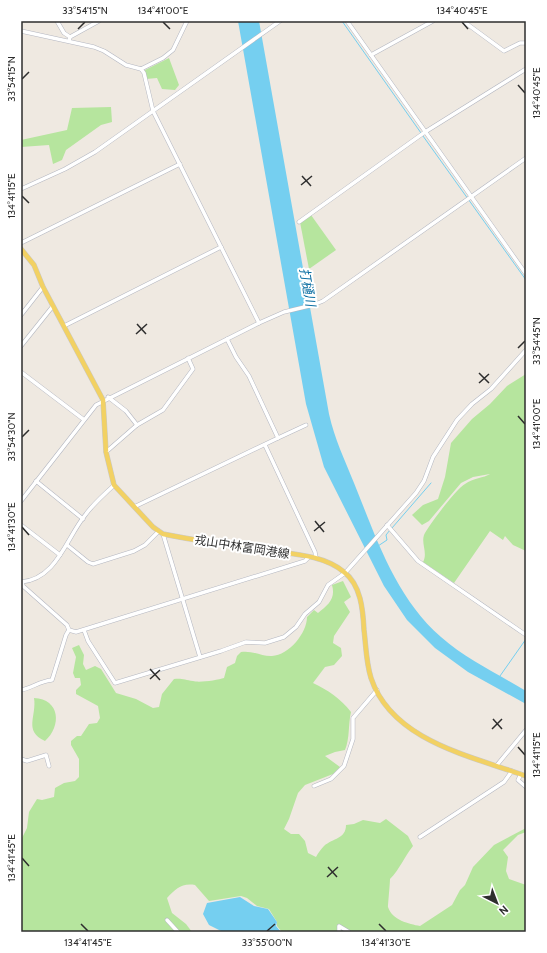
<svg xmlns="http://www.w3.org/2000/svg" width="547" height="953" font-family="Cabin,'Noto Sans JP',sans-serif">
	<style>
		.green { fill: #b6e59e }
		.water { fill: #75cff0 }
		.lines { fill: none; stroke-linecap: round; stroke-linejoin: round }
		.stream { stroke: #75cff0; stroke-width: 1 }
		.minor-casing { stroke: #b4b7c1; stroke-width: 4.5 }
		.major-casing { stroke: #c9c9c9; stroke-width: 5.5 }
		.minor { stroke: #fff; stroke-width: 3.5 }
		.major { stroke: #f2d163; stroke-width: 4.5 }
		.ticks { fill: none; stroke: #2e2e2e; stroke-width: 1.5 }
		.labels { text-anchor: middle; stroke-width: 4; stroke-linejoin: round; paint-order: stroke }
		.street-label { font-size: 12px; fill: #2e2e2e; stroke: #fff }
		.water-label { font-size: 13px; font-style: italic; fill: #0d6fa3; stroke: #fff }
		.neatline { fill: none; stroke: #2e2e2e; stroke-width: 1.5 }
		.ticks-label { font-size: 10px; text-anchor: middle; fill: #2e2e2e }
	</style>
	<rect width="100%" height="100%" fill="#efe9e1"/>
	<g class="green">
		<path d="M 169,58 L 179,85 L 175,90 L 162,89 L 157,78 L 146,79 L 145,70 Z"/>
		<path d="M 111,107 L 112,122 L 101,125 L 66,150 L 62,160 L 53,164 L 49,145 L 21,147 L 21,140 L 67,130 L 72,108 Z"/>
		<path d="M 311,215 L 336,250 L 309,269 L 300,222 Z"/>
		<path d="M 526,374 L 526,551 L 513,545 L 505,536 L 503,540 L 490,531 L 454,583 L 423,562 C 428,553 421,544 424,535 C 428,526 457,488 465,484 C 473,478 484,478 490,474 L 473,477 L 461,483 L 429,521 L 422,525 L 412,515 L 423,505 L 438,499 L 445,477 L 451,443 L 472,419 L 490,404 L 507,386 Z"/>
		<path d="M 343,581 L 351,597 L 344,602 L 350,612 L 334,636 L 333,643 L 341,648 L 342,656 L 334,665 L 325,667 L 313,683 C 328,690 341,699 351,712 C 348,725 350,738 345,750 L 335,752 L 325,756 L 340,767 L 333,774 L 305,785 L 298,793 L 289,819 L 284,829 L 291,834 L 299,834 L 305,841 L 308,853 L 316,857 C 318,853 321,849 324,846 C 333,838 346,839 346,825 L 354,824 L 363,820 L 380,823 L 386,819 L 408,836 L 413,846 C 404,857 400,869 390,879 C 390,884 388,904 388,907 C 392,920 409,924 420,926 L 452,905 L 460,890 L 465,885 L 473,867 L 494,845 L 526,828 L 526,832 L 518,835 L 503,850 L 508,857 L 506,871 L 509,879 L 526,885 L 526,932 L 282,932 L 277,926 L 277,922 L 269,909 L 257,906 L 247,898 L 241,896 L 209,901 L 195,885 C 181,883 176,889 167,898 L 172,913 L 186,924 L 192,932 L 21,932 L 21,840 L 27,828 L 29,812 L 37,799 L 42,800 L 54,797 L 55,788 L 64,783 L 75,781 L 79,777 L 79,759 L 71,745 L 71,741 L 77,736 L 81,736 L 89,724 L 97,723 L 100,718 L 98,706 L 76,694 L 76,690 L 81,685 L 80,678 L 75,678 L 73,673 L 76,657 L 72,648 L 79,645 L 84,655 L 83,664 L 86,670 L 95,666 L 101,669 L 116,693 L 136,699 L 153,708 L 159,707 L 162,694 L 174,679 C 182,678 185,680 193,681 C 199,683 218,680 224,678 L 227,667 L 235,663 L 237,656 L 241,652 C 252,650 263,657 272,656 C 289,655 307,633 307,617 L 314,610 L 318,613 C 328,605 336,599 332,585 Z"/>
		<path d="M 34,698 C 60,699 62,726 45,741 C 23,731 37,716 34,698 Z"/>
	</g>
	<g class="water">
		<path d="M 238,21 L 259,21 L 329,414 C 335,440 344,458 354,483 C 376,537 395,597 441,637 C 466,659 498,674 526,691 L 526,704 L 468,672 L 435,648 L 407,620 L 384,586 L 324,467 L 306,404 Z"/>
		<path d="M 240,897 L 254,906 L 268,909 L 277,922 L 276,926 L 281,932 L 223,932 L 209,925 L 203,914 L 207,903 Z"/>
	</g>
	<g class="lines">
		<g class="stream">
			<path d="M 342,21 L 421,133"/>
			<path d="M 423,136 L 526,280"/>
			<path d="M 392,528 L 431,483"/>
			<path d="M 378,546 L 387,540 L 386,535 L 390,530"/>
			<path d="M 500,676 L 526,639"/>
		</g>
		<defs>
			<g id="minor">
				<path d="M 57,21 L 64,33 L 70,37"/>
				<path d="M 347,21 L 526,274"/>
				<path d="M 463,21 L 504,51 L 520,43 L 526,43"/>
				<path d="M 21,31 L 94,47 L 104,51 L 126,65 L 141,69 L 163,58 L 173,50 L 187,21"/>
				<path d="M 69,41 L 70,37 L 99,21"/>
				<path d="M 371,55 L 433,21"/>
				<path d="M 141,69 L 144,73 L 153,111 L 259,323"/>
				<path d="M 21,189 L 65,169 L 95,152 L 280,21"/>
				<path d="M 299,222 L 425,132 L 526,69"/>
				<path d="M 21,243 L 180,164"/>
				<path d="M 21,315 L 43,287"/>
				<path d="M 64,326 L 221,247"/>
				<path d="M 21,346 L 53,306"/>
				<path d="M 21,372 L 83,419"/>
				<path d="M 108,397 L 126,411 L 137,425"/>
				<path d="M 278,438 L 306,425"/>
				<path d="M 265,445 L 315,552 L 316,558"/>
				<path d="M 106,452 L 137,425 L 163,410 L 193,369 L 188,358"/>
				<path d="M 36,481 L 83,519"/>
				<path d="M 21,501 L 96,405 L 259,323 L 284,312 L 313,305 L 323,301 L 526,158"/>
				<path d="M 134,507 L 278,438 L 249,376 L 236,357 L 227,339"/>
				<path d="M 21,525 L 60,555"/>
				<path d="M 387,525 L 418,561 L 526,635"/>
				<path d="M 163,534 L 200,657"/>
				<path d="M 67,545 L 88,562 L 93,564 L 134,551 L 145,545 L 159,531"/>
				<path d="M 21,582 C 57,579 66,538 86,514 C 94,503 105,494 114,485"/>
				<path d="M 22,582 L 23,586 L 67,625 L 69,630 L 76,632 L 305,561 L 309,557"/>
				<path d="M 84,630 L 88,641 L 115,683 L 221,651 L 246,642 L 265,643 L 284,637 L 296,627 L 305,614 L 319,602 L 328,585 L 345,573 L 416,493 L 424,481 L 433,457 L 457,420 L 472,404 L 491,389 L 526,350"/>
				<path d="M 21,690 C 32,688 40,681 52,680 L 66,635 L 69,630"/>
				<path d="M 21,759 L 27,761 L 46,755 L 49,766"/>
				<path d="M 497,765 L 526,730"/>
				<path d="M 521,774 L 518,780 L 526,787"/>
				<path d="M 314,786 L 331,779 L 344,766 L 353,739 L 353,718 L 377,690"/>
				<path d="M 420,837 L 504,782 L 512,771"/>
				<path d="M 167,920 L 178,932"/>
				<path d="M 339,932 L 339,926 L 349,932"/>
			</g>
			<path id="major" d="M 21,249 L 34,265 L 43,287 L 103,400 L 106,452 L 114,485 L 153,527 L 163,534 L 179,537 C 207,542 235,546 263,550 C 289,554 323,554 344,572 C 361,585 363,610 364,630 C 366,646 366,662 371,678 C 392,741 471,756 526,776"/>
		</defs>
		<use href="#minor" class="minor-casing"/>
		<use href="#major" class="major-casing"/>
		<use href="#minor" class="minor"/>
		<use href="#major" class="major"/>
	</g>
	<path class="ticks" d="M 163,22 L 170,29M 462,22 L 468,29M 78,29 L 85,22M 22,79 L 29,72M 518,85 L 525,93M 302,176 L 311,186M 301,185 L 312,176M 22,196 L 29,203M 137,324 L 146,334M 136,334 L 147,324M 518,348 L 525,341M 479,373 L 489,383M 479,383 L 489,374M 518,416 L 525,424M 22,437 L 29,430M 315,521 L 324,532M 22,527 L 29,535M 314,531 L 325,522M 150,669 L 160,680M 150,679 L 160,670M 493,719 L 502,729M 492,729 L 502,719M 518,747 L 525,755M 22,858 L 29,866M 328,867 L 337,877M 327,877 L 338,867M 81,924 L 88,931M 379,924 L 386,931M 267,931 L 275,924"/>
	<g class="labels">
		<g class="street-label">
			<text transform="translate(242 547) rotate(9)" y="4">戎山中林富岡港線</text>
		</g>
		<g class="water-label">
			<text transform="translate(308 287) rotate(80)" y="5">打樋川</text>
		</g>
	</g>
	<rect width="547" height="953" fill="none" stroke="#ffffff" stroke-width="44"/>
	<g transform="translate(497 903) rotate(138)" stroke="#ffffff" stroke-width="3" paint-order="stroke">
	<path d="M0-3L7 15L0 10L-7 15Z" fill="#2e2e2e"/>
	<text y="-6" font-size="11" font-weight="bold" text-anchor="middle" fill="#2e2e2e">N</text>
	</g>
	<rect x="22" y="22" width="503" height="909" class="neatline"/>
	<g class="ticks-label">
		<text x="85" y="14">33°54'15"N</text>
		<text x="163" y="14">134°41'00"E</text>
		<text x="462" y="14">134°40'45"E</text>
		<text transform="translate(11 79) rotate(-90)" y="4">33°54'15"N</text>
		<text transform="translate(536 93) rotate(-90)" y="4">134°40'45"E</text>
		<text transform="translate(11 196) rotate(-90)" y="4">134°41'15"E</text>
		<text transform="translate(536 341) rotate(-90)" y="4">33°54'45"N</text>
		<text transform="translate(536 424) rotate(-90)" y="4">134°41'00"E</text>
		<text transform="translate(11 437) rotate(-90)" y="4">33°54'30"N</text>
		<text transform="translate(11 527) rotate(-90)" y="4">134°41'30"E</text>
		<text transform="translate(536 755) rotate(-90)" y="4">134°41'15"E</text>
		<text transform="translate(11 858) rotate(-90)" y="4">134°41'45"E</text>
		<text x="88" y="946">134°41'45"E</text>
		<text x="267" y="946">33°55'00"N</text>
		<text x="386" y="946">134°41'30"E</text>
	</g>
</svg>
